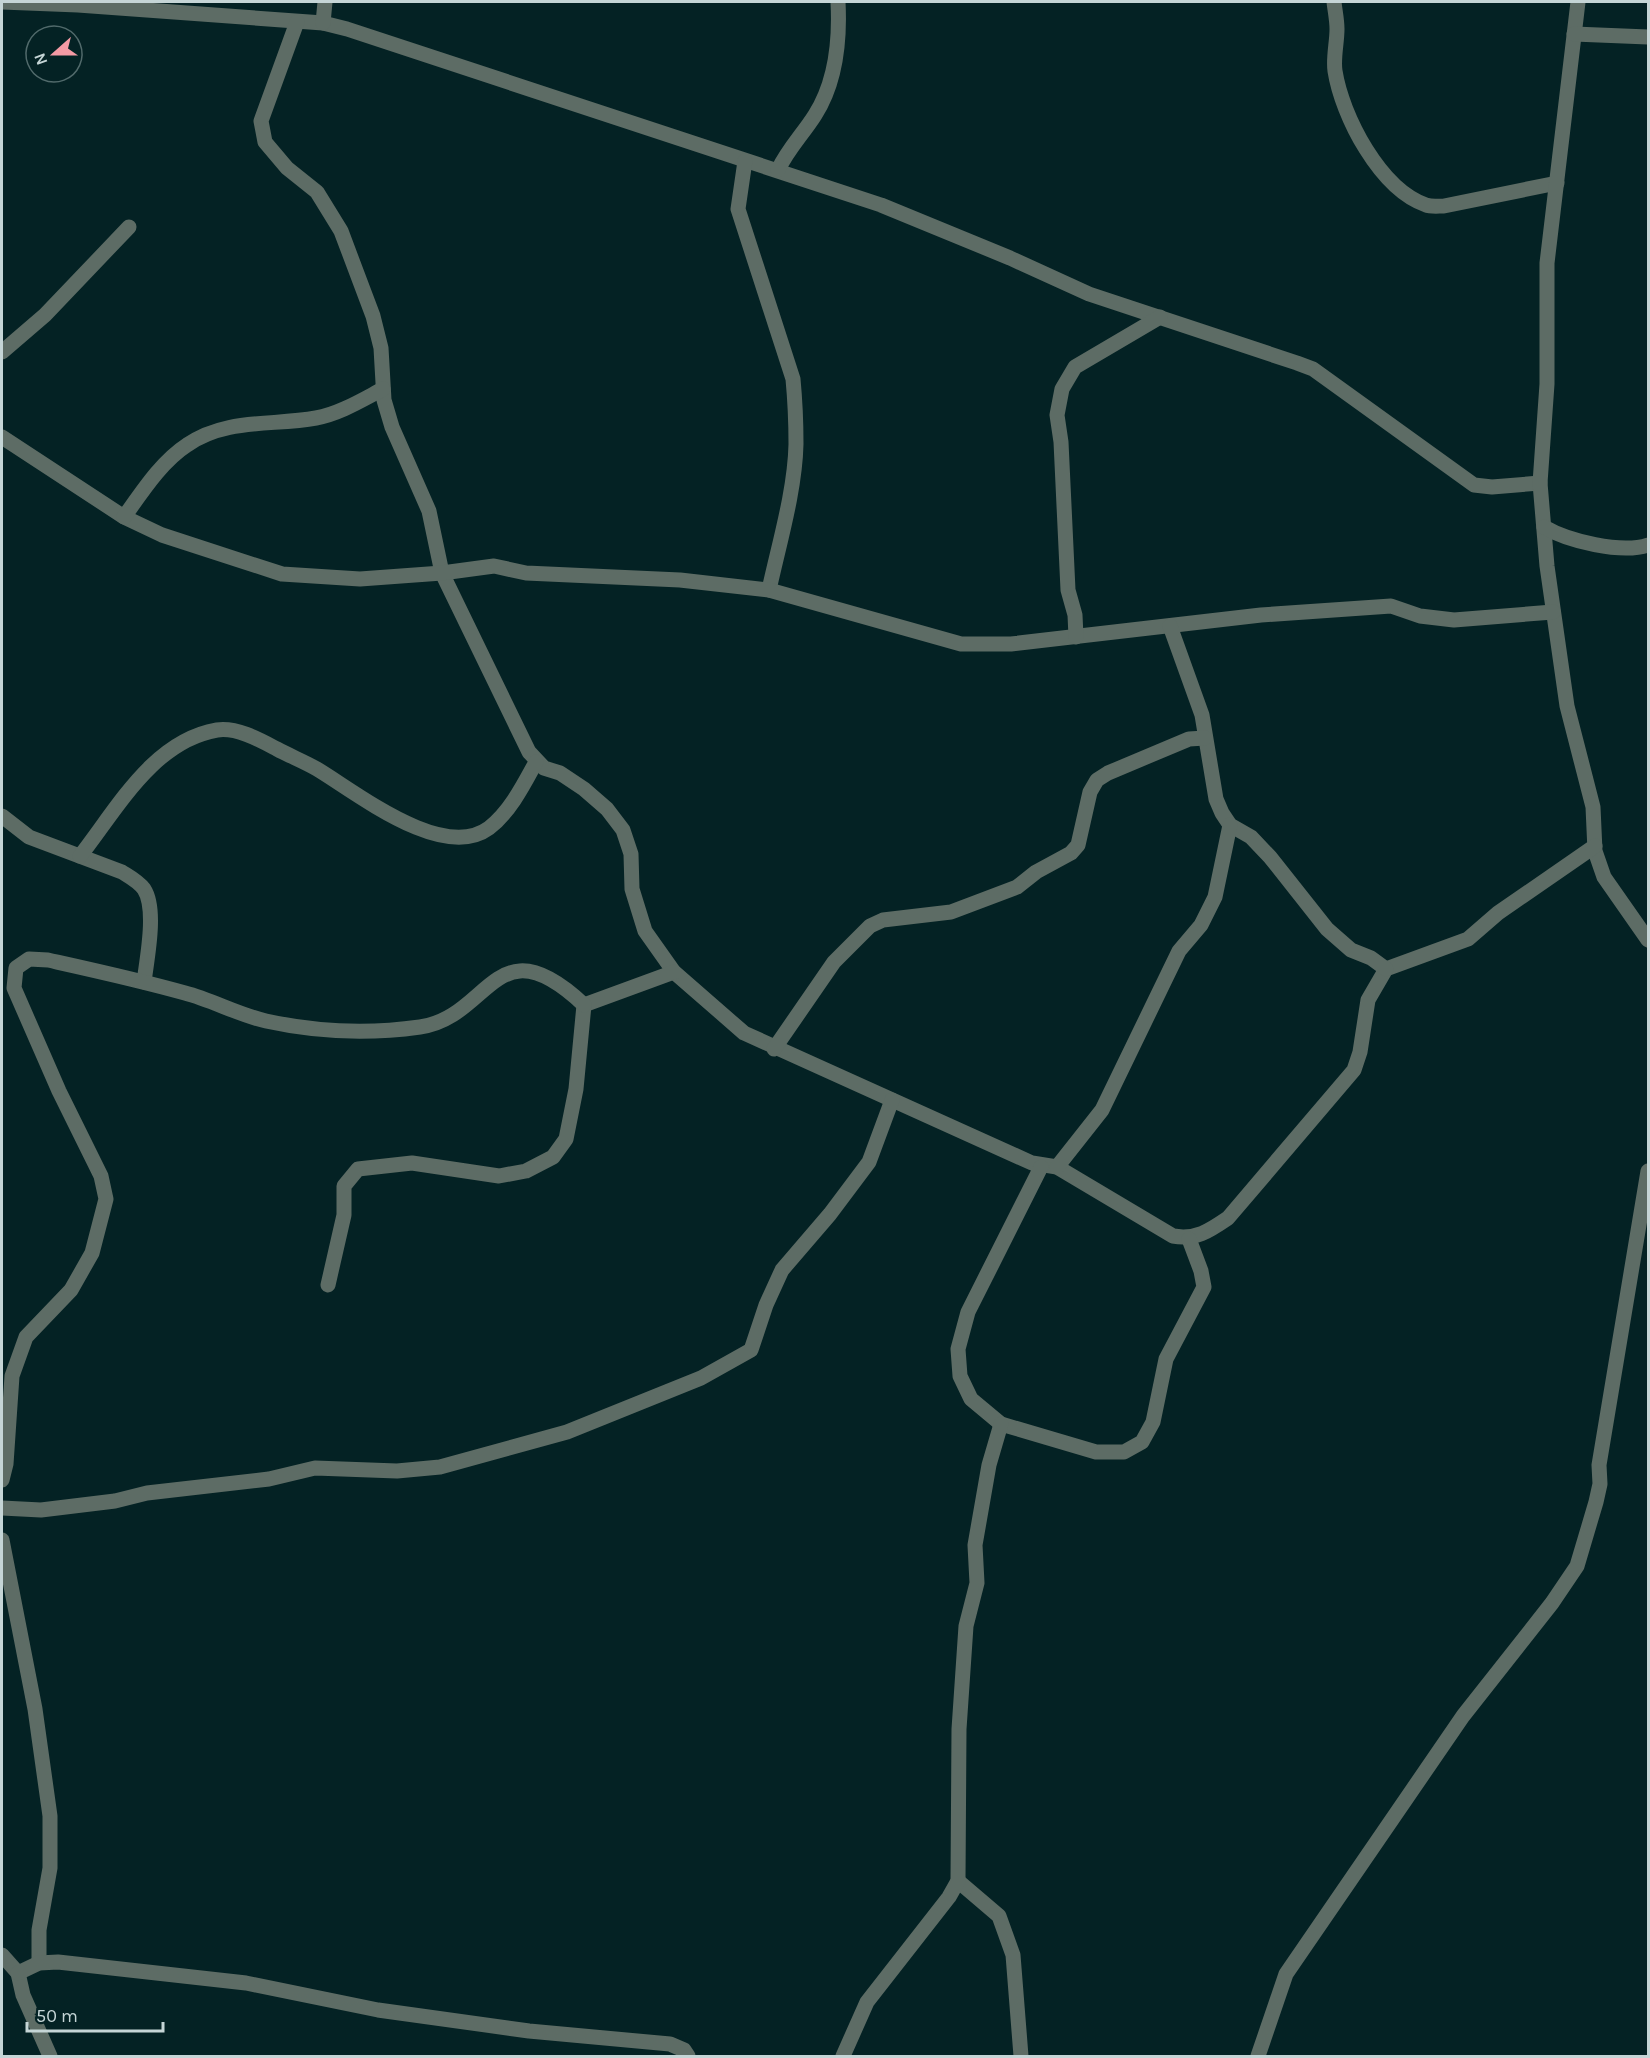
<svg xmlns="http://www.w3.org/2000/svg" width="1650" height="2058" font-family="Karla,sans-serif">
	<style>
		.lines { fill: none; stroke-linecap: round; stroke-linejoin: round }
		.minor { stroke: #5d6c65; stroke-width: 15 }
	</style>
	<rect width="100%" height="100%" fill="#042224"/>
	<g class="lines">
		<g class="minor">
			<path d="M 2,2 L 78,5 L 323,23 L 347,29 L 881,205 L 1010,258 L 1089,294 L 1297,363 L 1313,369 L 1474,485 L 1492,487 L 1540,483"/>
			<path d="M 1334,2 C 1335,11 1337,20 1337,29 C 1337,43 1333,58 1335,71 C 1342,116 1380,189 1426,205 C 1431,207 1438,206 1444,206 L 1557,183"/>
			<path d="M 1578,2 L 1547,263 L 1547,384 L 1540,483 L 1547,566 L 1567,706 L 1593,807 L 1595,851 L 1604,877 L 1648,940"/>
			<path d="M 297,22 L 261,121 L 265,142 L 287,168 L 317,192 L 341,231 L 373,316 L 381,348 L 384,400 L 392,427 L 429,511 L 442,573 L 529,752 L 544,768 L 560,773 L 584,789 L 607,809 L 623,830 L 631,854 L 632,889 L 645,931 L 674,972 L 744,1033 L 1032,1163 L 1057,1167 L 1173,1236 C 1196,1240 1209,1231 1228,1218 L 1354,1070 L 1360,1052 L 1368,1000 L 1386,969 L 1468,939 L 1498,913 L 1595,846"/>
			<path d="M 323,23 L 325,2"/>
			<path d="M 1574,34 L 1648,37"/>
			<path d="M 745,161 L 738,209 L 793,379 C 795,400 796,422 796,444 C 795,491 779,544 769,590"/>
			<path d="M 778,170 C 788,149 803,134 815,115 C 836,82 840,40 838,2"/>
			<path d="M 2,352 L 45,315 L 129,227"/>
			<path d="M 2,437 L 124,517 L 162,535 L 282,574 L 360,579 L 442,573 L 494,566 L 526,573 L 680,580 L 769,590 L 961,644 L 1011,644 L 1261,615 L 1391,606 L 1420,616 L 1454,620 L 1553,612"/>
			<path d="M 124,517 C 142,492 161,462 187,445 C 226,418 272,426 316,418 C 339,414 362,400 383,389"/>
			<path d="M 1544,527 C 1568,541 1621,554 1648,545"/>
			<path d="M 1170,626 L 1202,715 L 1216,799 L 1222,813 L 1230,825 L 1251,837 L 1270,857 L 1327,929 L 1351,950 L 1371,958 L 1386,969"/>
			<path d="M 1076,637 L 1075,615 L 1068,590 L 1061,442 L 1057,415 L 1062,389 L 1075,367 L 1160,317"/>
			<path d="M 2,816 L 29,837 L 122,872 C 130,877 138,881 144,889 C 157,909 147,958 144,982"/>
			<path d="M 80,856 C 117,809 153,741 217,730 C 237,727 260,740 277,749 C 290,756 305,762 317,769 C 357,793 443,862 489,828 C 510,812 524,784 536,762"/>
			<path d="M 584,1005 L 674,972"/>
			<path d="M 774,1049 L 834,962 L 870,926 L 883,920 L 951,912 L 1017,887 L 1036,872 L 1071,853 L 1078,845 L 1090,792 L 1097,780 L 1108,773 L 1189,739 L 1205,738"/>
			<path d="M 1041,1167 L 968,1312 L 958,1349 L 960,1376 L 971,1399 L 1001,1424 L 1096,1452 L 1124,1452 L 1142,1442 L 1153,1422 L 1166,1359 L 1204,1287 L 1201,1271 L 1189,1239"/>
			<path d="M 1057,1167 L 1102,1110 L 1179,951 L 1201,925 L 1215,897 L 1230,825"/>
			<path d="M 328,1285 L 344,1215 L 344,1186 L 358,1169 L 412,1163 L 499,1176 L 526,1171 L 553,1157 L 566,1139 L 576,1089 L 584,1005"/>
			<path d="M 2,1480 L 6,1464 L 12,1376 L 26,1337 L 71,1290 L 92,1253 L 106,1199 L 101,1176 L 59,1091 L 14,988 L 16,968 L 29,959 L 48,960 C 93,970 139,980 185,993 C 212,1000 239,1015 266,1021 C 316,1032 370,1034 420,1027 C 491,1017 495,921 584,1005"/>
			<path d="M 2,1508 L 41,1510 L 115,1501 L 147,1493 L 269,1479 L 315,1468 L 397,1471 L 440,1467 L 567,1432 L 701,1378 L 751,1350 L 766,1305 L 782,1270 L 830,1214 L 869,1162 L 892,1100"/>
			<path d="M 2,1540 L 35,1709 L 50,1816 L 50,1868 L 39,1930 L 39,1963"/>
			<path d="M 958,1881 L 999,1916 L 1013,1955 L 1021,2056"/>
			<path d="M 2,1955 L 18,1973 L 23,1995 L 50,2056"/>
			<path d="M 18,1973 L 39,1963 L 58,1962 L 246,1983 L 378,2010 L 529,2031 L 670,2044 L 684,2050 L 688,2056"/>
			<path d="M 843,2056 L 867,2002 L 949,1897 L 958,1881 L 959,1729 L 966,1626 L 977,1583 L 975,1545 L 989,1465 L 1001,1424"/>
			<path d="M 1258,2056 L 1286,1974 L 1463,1716 L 1552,1603 L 1577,1566 L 1596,1502 L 1600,1484 L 1599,1465 L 1648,1171"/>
		</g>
	</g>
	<rect width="1650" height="2058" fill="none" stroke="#c5d5d6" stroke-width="6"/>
	<g transform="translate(54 54) rotate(249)"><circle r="28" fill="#042224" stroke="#516a6b" stroke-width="1.5"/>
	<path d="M0-4.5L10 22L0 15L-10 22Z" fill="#f49aa4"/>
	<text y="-9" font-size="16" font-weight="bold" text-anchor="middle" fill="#c5d5d6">N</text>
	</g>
	<path d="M27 2022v9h136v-9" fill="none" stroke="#c5d5d6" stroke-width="3"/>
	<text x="36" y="2022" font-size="18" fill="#c5d5d6" stroke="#042224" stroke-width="4.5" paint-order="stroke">50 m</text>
</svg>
